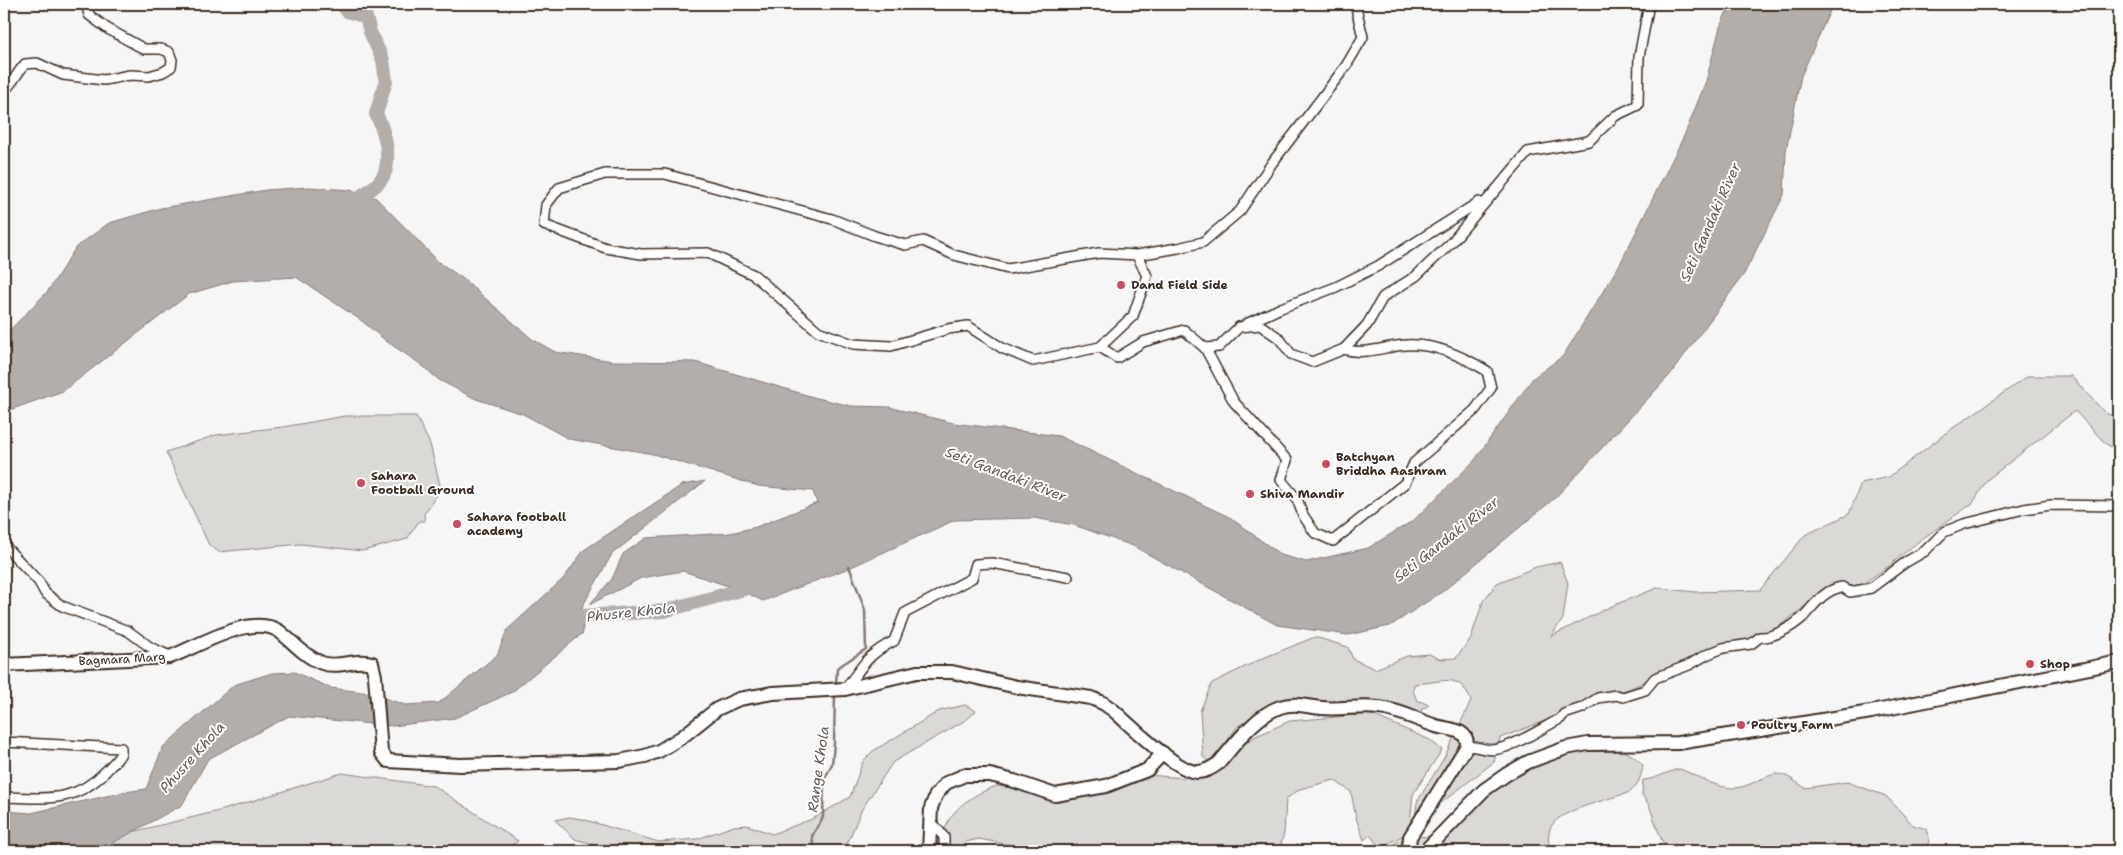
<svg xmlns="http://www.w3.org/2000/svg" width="2123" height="855" font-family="'Shantell Sans',sans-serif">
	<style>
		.green { fill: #dbd9d6; stroke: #8b827a }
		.water { fill: #b4aeaa; stroke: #847972 }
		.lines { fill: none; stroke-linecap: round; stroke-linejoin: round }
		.stream { stroke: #847972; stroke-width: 2.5 }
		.river { stroke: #b4aeaa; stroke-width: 14 }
		.minor-casing { stroke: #3b2a1e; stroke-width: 12 }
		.secondary-casing { stroke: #3b2a1e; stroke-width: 16 }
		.minor { stroke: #fff; stroke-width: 9 }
		.secondary { stroke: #fff; stroke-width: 12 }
		.poi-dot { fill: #d1495b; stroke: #fff; stroke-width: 2 }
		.labels { text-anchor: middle; stroke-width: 4; stroke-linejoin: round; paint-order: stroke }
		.poi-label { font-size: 12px; font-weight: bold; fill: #3b2a1e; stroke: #fff; text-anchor: start }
		.street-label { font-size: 12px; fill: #3b2a1e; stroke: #fff }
		.water-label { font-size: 14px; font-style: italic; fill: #65584f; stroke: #fff }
	</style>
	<rect width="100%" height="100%" fill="#f7f6f6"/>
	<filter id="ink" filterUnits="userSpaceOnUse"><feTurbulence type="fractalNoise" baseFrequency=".02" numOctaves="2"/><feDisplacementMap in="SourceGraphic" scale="10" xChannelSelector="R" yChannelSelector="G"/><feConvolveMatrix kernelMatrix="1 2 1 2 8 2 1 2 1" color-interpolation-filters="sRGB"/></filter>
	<g filter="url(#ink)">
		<g class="green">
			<path d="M 2028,376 L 2071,376 L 2105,413 L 2119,418 L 2119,451 L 2106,444 L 2075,411 L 1987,480 L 1973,503 L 1919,541 L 1889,566 L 1858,587 L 1836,583 L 1770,633 L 1677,664 L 1636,686 L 1500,738 L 1494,762 L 1414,824 L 1417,802 L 1444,758 L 1471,701 C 1459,670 1441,683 1414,684 L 1413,691 L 1417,700 L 1429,705 L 1421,710 L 1423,720 L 1280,700 L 1238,726 L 1211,763 L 1203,757 L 1200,711 L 1212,683 L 1263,658 L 1315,637 L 1348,647 L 1353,659 L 1375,669 L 1407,656 L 1429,654 L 1440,659 L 1456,658 L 1471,638 L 1483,601 L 1497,583 L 1536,567 L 1560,562 L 1568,583 L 1563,619 L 1551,636 L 1612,606 L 1657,588 L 1696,592 L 1760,590 L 1805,535 L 1849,514 L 1861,483 L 1889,477 L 1950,430 Z"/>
			<path d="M 345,416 L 416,416 L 430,444 L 441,489 L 424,514 L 425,521 L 419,521 L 407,539 L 363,551 L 301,544 L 219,552 L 209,545 L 166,452 L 216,435 L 283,427 Z"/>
			<path d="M 965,705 L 976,711 L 966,720 L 893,762 L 862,809 L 844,851 L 617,851 L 575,839 L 555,820 L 569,817 L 582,819 L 659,842 L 697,839 L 734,826 L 747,825 L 772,834 L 812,819 L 850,797 L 863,761 L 873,751 L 939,711 Z"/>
			<path d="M 1370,714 L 1430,740 L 1442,750 L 1413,794 L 1410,824 L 1404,835 L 1385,845 L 1381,849 L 1370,835 L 1364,840 L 1356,818 L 1351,792 L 1334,780 L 1300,789 L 1286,799 L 1284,833 L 1279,851 L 1075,851 L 1068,848 L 1032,849 L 979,839 L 965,842 L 960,846 L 959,851 L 931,851 C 934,844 940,843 944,837 C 946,834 945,829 946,826 C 954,806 978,792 997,786 L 1082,797 L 1122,786 L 1146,775 L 1185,778 L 1210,769 L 1254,737 L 1290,721 Z"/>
			<path d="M 1578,749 C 1605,749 1623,743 1643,765 C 1642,774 1638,787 1630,792 C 1612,799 1562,809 1552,825 C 1547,832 1548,844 1551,851 L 1388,851 C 1397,833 1424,837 1441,837 L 1468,810 L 1519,771 Z"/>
			<path d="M 1680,769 C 1698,776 1717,789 1736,788 C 1749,787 1768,774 1777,774 C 1787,774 1797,783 1805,788 L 1847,782 L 1886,796 L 1913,825 L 1926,829 L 1930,841 L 1926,851 L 1688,851 L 1673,848 L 1662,841 L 1649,805 L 1642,795 L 1643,780 C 1658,779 1667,771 1680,769 Z"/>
			<path d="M 342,773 L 434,786 L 518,841 L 504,851 L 106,851 L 107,838 L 223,810 Z"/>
		</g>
		<g class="water">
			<path d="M 1730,4 L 1833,4 L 1801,76 L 1786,151 L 1784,195 L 1744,274 L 1669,376 L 1556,497 L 1442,592 L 1390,626 L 1348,635 L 1277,625 L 1133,546 L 1074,525 L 1034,518 L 955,520 L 849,568 L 763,601 L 743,591 L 683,571 L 641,578 L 589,605 L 612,579 L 623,554 L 646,538 L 730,533 L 756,527 L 817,503 L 813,491 L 758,486 L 653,454 L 569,439 L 523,414 L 476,399 L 439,380 L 419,363 L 386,341 L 362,321 L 296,277 L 233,281 L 189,294 L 63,391 L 4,412 L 4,336 L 48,291 L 76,247 L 109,223 L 161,208 L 266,190 L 309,187 L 350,190 L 376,198 L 440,263 L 462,278 L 532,339 L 555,352 L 613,361 L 695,362 L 813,397 L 851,406 L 889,407 L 953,423 L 1059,436 L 1229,517 L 1281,555 L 1306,562 L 1368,548 L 1414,520 L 1474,461 L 1533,378 L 1563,356 L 1620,264 L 1685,134 L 1706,81 L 1720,27 Z"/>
			<path d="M 705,481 L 612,554 L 582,607 L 583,633 L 512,692 L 455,718 L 393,726 L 289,716 L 208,759 L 182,805 L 98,851 L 4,851 L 4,811 L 31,813 L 124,792 L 146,789 L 163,747 L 234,685 L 272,673 L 294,672 L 331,688 L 369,693 L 405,705 L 439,703 L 497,655 L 507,630 L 564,578 L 584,550 L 682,485 Z"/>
		</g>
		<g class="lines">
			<g class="stream">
				<path d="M 836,685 L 837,668 L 866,649 L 865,610 L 849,566"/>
				<path d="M 814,851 L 812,836 L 823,817 L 824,780 L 832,764 L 834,744 L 835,693"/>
			</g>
			<g class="river">
				<path d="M 342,4 L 347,11 L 366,17 L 370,32 L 383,60 L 386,81 L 376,114 C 385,132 394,164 380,181 C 371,192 359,196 348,204"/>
				<path d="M 567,625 L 583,616 L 664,611 L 759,585"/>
			</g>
			<defs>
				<g id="minor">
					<path d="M 4,91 C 13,83 17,73 25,64 L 37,63 L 63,75 L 104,80 L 130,75 L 149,76 L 163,72 L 171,67 L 172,60 L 169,52 L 161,49 L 144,49 L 108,29 L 89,15 L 86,4"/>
					<path d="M 1137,255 L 1147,276 L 1133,316 L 1100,347 L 1033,361 L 1002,348 L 968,326 L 948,329 L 891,346 L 853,344 L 818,331 L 754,275 L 708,253 L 641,254 L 606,248 L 544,225 L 546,205 L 559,188 L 605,174 L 665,174 L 832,219 L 875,236 L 905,245 L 923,241 L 954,255 L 1008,269 L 1099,253 L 1137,255 L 1178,248 L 1203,242 L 1240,211 L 1272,163 L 1346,66 L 1363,37 L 1355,4"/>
					<path d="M 1246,324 L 1281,308 L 1336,287 L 1378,266 L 1479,202"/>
					<path d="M 1100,347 L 1117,358 L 1143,342 L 1184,330 L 1205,348 L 1234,402 L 1287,460 L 1281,480 L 1297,499 L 1303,515 L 1315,533 L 1333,541 L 1405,483 L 1414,463 L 1475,410 L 1491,388 L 1487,371 C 1464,357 1434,343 1406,345 C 1385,346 1364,356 1344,349"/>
					<path d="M 1205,348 L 1219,347 L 1239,327 L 1260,325 L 1279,338 L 1291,354 L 1312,362 L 1344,349 L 1367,325 L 1383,297 L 1416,276 L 1451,243 L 1528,152 L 1589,141 L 1615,116 L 1638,105 L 1639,57 L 1649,4"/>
					<path d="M 4,545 L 39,582 L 45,593 L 62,606 L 128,631 L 150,647 L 170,656"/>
					<path d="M 845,689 C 864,665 865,656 894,641 L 905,613 L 972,578 L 976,564 L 992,563 L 1068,577"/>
					<path d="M 4,742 L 121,748 L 121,753 C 118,760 111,765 106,771 C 74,804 46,798 4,797"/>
					<path d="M 1467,746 C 1478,746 1487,752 1498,749 C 1517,745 1542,728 1560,719 L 1564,714 L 1582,708 L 1598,698 L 1616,695 L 1623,697 L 1645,690 L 1655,678 L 1689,665 L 1706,655 L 1723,648 L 1751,644 L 1760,637 C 1773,638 1792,627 1802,618 C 1814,606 1823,590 1842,587 L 1850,592 L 1871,588 L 1906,562 L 1925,551 L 1944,532 L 1964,524 L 2024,509 L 2051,505 L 2119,506"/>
					<path d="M 931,821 L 944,837 L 944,851"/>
				</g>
				<g id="secondary">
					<path d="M 4,665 L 170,657 C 199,646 251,613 279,631 C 293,642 305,657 322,663 C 338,669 356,658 372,663 L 375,676 L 381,752 L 388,761 L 460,765 L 619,761 L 645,756 L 659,751 L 682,737 L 717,709 L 739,699 L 773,693 L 845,689 L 917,672 L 952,672 L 1017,687 L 1091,698 L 1103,703 L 1113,710 C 1129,724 1178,773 1198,772 C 1206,772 1213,767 1219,763 C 1236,743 1255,716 1280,707 C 1294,702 1308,707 1322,708 C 1341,710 1360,705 1379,708 C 1400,710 1417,720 1436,726 C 1449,730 1468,728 1467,746 L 1410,837 L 1409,846 L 1413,851"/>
					<path d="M 929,851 L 931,808 L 936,795 L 946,783 L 965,775 L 990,775 L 1014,781 L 1055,795 L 1106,786 L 1147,770 L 1163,753"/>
					<path d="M 1425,851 L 1484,790 L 1507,774 L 1528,762 L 1566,748 L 1588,744 L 1678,743 L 1754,731 L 1871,712 L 2119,662"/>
				</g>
			</defs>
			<use href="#minor" class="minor-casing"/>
			<use href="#secondary" class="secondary-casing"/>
			<use href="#minor" class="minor"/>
			<use href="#secondary" class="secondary"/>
		</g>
	</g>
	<g class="poi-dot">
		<circle cx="1121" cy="285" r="5"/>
		<circle cx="1326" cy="464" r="5"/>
		<circle cx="361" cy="483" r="5"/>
		<circle cx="1250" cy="494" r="5"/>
		<circle cx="457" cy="524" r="5"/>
		<circle cx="2030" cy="664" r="5"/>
		<circle cx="1741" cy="725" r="5"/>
	</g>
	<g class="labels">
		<g class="poi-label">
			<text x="1131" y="289">Dand Field Side</text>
			<text x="1336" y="461">Batchyan<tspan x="1336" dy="14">Briddha Aashram</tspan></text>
			<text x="371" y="480">Sahara<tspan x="371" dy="14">Football Ground</tspan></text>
			<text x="1260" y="498">Shiva Mandir</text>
			<text x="467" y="521">Sahara football<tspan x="467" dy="14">academy</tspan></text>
			<text x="2040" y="668">Shop</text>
			<text x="1751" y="729">Poultry Farm</text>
		</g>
		<g class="street-label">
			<text transform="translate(122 659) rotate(-3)" y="4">Bagmara Marg</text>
		</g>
		<g class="water-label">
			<text transform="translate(1710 222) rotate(-66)" y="5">Seti Gandaki River</text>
			<text transform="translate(1006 474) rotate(21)" y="5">Seti Gandaki River</text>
			<text transform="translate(1446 539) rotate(-38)" y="5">Seti Gandaki River</text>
			<text transform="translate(631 612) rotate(-6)" y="5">Phusre Khola</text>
			<text transform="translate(192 757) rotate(-48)" y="5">Phusre Khola</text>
			<text transform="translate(818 769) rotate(-82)" y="5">Range Khola</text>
		</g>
	</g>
	<rect width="2123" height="855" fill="none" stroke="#fff" stroke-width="20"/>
	<rect x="10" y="10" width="2103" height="835" fill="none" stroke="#3b2a1e" stroke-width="2" filter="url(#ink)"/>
</svg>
